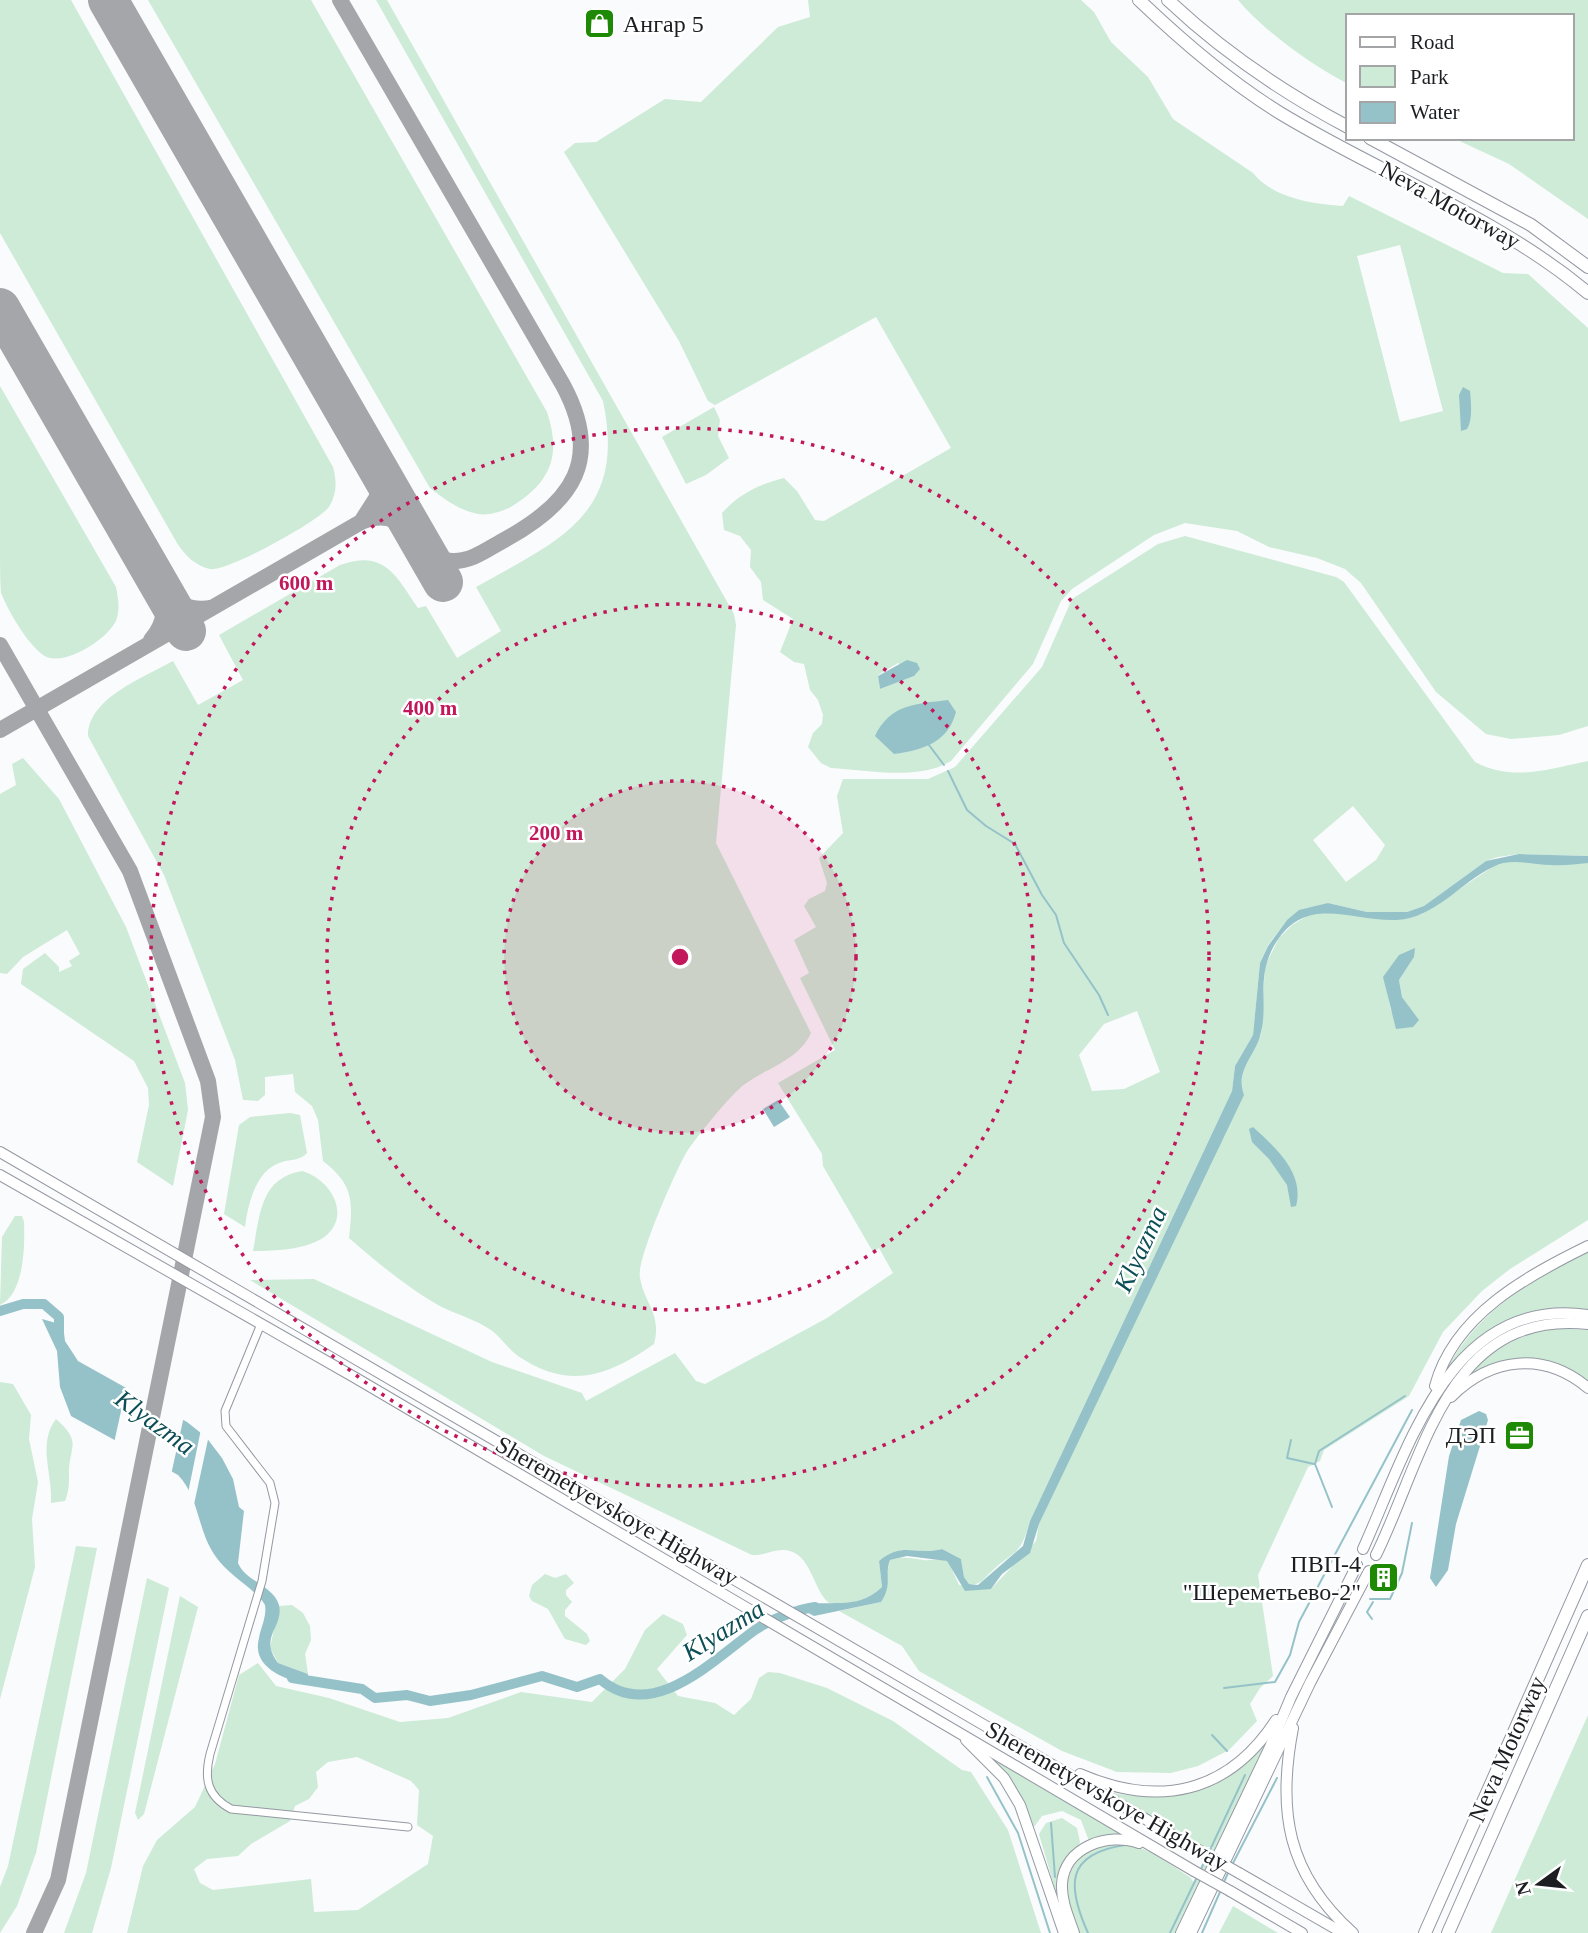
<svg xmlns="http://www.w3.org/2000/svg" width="1588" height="1933" font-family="Georgia,serif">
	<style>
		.green { fill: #cdebd7; fill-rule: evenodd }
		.water { fill: #95c2c8 }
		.pier { fill: #fafbfd }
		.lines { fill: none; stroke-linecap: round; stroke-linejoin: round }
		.stream { stroke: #95c2c8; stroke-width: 2 }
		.river { stroke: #95c2c8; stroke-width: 10 }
		.taxiway { stroke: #a5a6a9; stroke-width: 16 }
		.runway { stroke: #a5a6a9; stroke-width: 40 }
		.street-casing { stroke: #9498a2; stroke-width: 9 }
		.primary-casing { stroke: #9498a2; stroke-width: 12 }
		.highway-casing { stroke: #9498a2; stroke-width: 14 }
		.street { stroke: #fff; stroke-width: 7 }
		.primary { stroke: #fff; stroke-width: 10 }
		.highway { stroke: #fff; stroke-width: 12 }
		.primary-bridge-casing { stroke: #9498a2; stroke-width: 12; stroke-linecap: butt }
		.primary-bridge { stroke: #fff; stroke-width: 10 }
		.ring { fill: none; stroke: #c2185b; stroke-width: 3.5; stroke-dasharray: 3.5 7 }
		.labels { text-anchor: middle; stroke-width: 5; stroke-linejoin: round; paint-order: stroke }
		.poi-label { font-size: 24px; fill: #1c1e22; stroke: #fff; text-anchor: end }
		.street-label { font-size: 24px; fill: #1c1e22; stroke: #fff }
		.water-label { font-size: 26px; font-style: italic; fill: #0c4f56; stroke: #fff }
		.centre { fill: #c2185b; stroke: #fff; stroke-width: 3.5 }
		.ring-label { font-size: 21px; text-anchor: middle; font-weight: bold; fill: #c2185b; stroke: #fff; stroke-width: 5; stroke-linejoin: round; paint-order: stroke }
	</style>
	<rect width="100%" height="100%" fill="#fafbfd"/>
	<g class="green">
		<path d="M 0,0 L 71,0 L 333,467 C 337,482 337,495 328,508 C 317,522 227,572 210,569 C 195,566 185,555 177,543 L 0,233 Z"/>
		<path d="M 148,0 L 311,0 L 547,412 C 561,454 552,481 514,505 C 505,511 488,516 478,514 C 458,510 445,499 430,488 Z"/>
		<path d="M 376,0 L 387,0 L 734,614 L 736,625 L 716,843 L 811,1033 C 799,1060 767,1068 745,1084 C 732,1093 694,1140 686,1153 C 675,1173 636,1260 640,1278 C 645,1305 662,1314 654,1344 C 607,1377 568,1390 518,1356 C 508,1349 501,1337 491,1330 C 475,1319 455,1314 438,1305 C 405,1286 377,1262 349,1238 C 353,1202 354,1185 323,1161 L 318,1120 L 312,1106 L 295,1092 L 293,1074 L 265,1077 L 265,1095 L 258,1101 L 243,1100 L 235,1060 L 164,875 L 88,736 C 88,698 143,678 173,661 L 198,705 L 243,680 L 219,635 L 340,565 C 385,549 396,576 418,608 L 426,606 L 457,658 L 501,631 L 476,587 C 560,540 627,514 603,401 Z"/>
		<path d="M 808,0 L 1081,0 L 1094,12 L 1111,42 L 1148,77 L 1173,119 L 1253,173 C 1273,198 1312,204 1343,206 L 1349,196 L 1503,273 L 1528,274 L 1588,328 L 1588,726 L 1559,735 L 1511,739 L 1486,734 L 1436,692 L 1361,583 L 1345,569 L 1317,558 L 1269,547 L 1237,531 L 1185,523 L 1154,535 L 1072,589 L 1061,601 L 1033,664 L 951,761 C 919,781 867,770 831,768 L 821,763 L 808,747 L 813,733 L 822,724 L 823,715 L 818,700 L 810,690 L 804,664 L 794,662 L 780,652 L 793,619 L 763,600 L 761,582 L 750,567 L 751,550 L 740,536 L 724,530 L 722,513 C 739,494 760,484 784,478 L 797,491 L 815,520 L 824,521 L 951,448 L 876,317 L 715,405 L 708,401 L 679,341 L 564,152 L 575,143 L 596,142 L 665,99 L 701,102 L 778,27 L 810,17 ZM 1400,245 L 1443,411 L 1400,422 L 1357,256 ZM 898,663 L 914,676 L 880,689 L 878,675 Z"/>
		<path d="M 1238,0 L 1588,0 L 1588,219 L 1509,164 L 1453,138 L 1572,138 L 1572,16 L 1348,16 L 1348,84 C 1313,66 1264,31 1238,0 Z"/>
		<path d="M 0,386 L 116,587 C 118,598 120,607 117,618 C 111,638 62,669 43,655 C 26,642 9,612 1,593 C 0,579 0,555 0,540 C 0,489 0,437 0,386 Z"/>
		<path d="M 714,407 L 720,420 L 718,436 L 729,458 L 706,475 L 686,484 L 662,437 Z"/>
		<path d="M 1185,536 L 1336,577 L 1344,582 L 1475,762 C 1513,782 1549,769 1588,761 L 1588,856 L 1519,854 L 1498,857 L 1486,861 L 1424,906 L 1407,912 L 1367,912 L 1328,903 L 1287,920 L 1268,945 L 1260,963 L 1253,1035 L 1235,1066 L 1232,1091 L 1030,1521 C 1020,1557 1015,1549 991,1572 C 982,1580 982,1585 969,1584 L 964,1577 L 961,1559 L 942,1549 C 915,1556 903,1541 879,1561 L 882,1587 C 866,1602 851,1605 829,1603 C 812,1589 812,1553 785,1550 C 773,1549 764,1556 752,1555 L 544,1456 L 250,1280 L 314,1279 L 492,1362 L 582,1393 L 586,1401 L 675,1353 L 696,1381 L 705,1384 L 827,1318 L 893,1273 L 879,1248 L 873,1252 L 823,1166 L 822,1154 L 778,1083 L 835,1050 L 800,978 L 809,973 L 794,940 L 816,927 L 804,906 L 809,899 L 825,891 L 827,883 L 819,858 L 843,833 L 837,796 L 843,779 L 928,779 L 955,767 L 1042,667 L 1072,599 L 1158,544 ZM 1353,806 L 1385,845 L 1376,860 L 1346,882 L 1313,840 ZM 1137,1011 L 1160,1072 L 1124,1089 L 1092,1091 L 1079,1055 L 1104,1024 Z"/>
		<path d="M 23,758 L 59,799 L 126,927 L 185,1083 L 188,1110 L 173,1186 L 137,1162 L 149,1105 L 148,1088 L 134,1061 L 21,984 L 23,969 L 45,953 L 59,967 L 59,972 L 72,966 L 69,961 L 80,954 L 67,930 L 23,957 L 7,974 L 0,973 L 0,794 L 16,785 L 12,764 Z"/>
		<path d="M 1511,861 L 1588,863 L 1588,1220 L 1510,1269 L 1482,1291 L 1443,1332 L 1409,1396 L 1324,1450 L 1320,1461 L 1308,1467 L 1258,1575 L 1273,1676 L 1260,1688 L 1250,1704 L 1257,1721 L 1229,1750 L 1198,1766 L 1171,1773 L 1117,1772 L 1062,1751 L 919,1671 L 902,1646 L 839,1611 L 881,1602 L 890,1560 C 904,1556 911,1558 924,1560 C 933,1561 939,1557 948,1561 L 959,1585 L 991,1589 L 1036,1541 L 1039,1524 L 1241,1086 L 1243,1068 L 1261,1034 L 1265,966 L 1279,938 L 1292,925 L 1307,916 L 1324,911 L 1396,920 L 1422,914 L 1494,866 ZM 1414,957 L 1399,980 L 1402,997 L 1418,1019 L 1391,1011 L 1384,977 Z"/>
		<path d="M 290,1113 L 300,1115 L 307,1153 C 300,1161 291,1159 282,1162 C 256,1169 248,1204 245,1227 L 224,1214 L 239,1125 L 250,1117 Z"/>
		<path d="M 302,1171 C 333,1180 352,1218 323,1238 C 304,1250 274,1251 253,1251 C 260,1215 260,1178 302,1171 Z"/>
		<path d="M 15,1216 L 22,1216 L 24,1222 C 25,1247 24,1294 0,1305 L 2,1237 Z"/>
		<path d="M 1588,1252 L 1588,1311 C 1533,1304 1481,1329 1446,1371 C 1477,1311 1529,1281 1588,1252 Z"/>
		<path d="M 1549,1328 L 1588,1330 L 1588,1382 C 1552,1351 1504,1353 1466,1379 C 1493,1348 1510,1340 1549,1328 Z"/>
		<path d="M 0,1382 L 13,1384 L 31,1415 L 29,1439 L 38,1482 L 32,1519 L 35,1567 L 0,1699 Z"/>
		<path d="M 56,1419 C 83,1443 69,1446 69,1474 C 69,1485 69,1491 65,1501 L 51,1503 C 53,1474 37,1444 56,1419 Z"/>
		<path d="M 76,1546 L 97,1548 L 36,1853 L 17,1906 L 0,1933 L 0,1887 L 8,1866 Z"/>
		<path d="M 545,1574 L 555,1578 L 566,1574 L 574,1583 L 566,1590 L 566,1595 L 572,1602 L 565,1610 L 565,1616 L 587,1634 L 590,1641 L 586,1645 L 565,1639 L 548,1609 L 532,1601 L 529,1596 L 532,1585 Z"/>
		<path d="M 147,1578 L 169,1588 L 111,1868 L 92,1933 L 64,1933 L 86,1873 Z"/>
		<path d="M 180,1596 L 198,1607 L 144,1814 L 138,1820 L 135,1813 Z"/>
		<path d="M 292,1605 L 303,1613 L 310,1626 L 311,1640 L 305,1654 L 308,1674 L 278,1663 L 270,1648 L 279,1606 Z"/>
		<path d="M 663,1614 L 683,1624 L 687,1635 L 657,1669 L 678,1696 L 715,1703 L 734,1715 L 751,1699 L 759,1678 L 768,1672 L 780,1673 L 827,1688 L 893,1721 L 962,1770 L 971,1772 L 1008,1830 L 1041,1933 L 127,1933 L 143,1866 L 157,1840 L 195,1807 L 215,1764 L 239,1675 L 258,1663 L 276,1686 L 329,1698 L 400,1722 L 448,1718 L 521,1692 L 592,1702 L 625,1669 L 645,1630 ZM 357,1757 L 411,1781 L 419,1790 L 417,1825 L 433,1836 L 428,1864 L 358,1910 L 314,1912 L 311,1879 L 213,1890 L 200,1883 L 194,1869 L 207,1859 L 238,1856 L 251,1844 L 290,1821 L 295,1806 L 309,1799 L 318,1787 L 316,1772 L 328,1762 Z"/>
		<path d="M 1588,1715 L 1588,1933 L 1491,1933 Z"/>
		<path d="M 1268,1740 L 1177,1933 L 1078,1933 C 1066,1898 1056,1868 1095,1848 C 1105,1843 1121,1841 1132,1845 C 1153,1851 1172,1866 1190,1877 L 1194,1883 L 1213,1847 L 1205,1847 L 1109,1792 C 1172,1805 1226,1789 1268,1740 Z"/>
		<path d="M 989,1755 L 1126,1835 L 1104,1835 L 1089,1841 L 1081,1820 L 1062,1811 L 1042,1816 L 1034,1827 L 1016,1789 Z"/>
		<path d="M 1062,1818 L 1077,1828 L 1080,1842 L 1058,1899 L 1039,1834 L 1046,1823 Z"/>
		<path d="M 1233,1906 L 1278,1933 L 1219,1933 Z"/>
	</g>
	<g class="water">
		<path d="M 1463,387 L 1470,391 C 1471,402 1473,420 1467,429 L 1461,431 L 1459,395 Z"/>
		<path d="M 907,660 L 917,663 L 920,669 L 914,676 L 880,689 L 878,676 Z"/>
		<path d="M 948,700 L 956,712 C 948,742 924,750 894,754 L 875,736 C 890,704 916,704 948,700 Z"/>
		<path d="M 1519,854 L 1588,856 L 1588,863 C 1576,864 1563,866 1551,865 C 1531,865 1512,857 1493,867 C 1461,882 1435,918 1397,920 C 1353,922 1310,895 1279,938 C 1253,975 1270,1002 1260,1036 C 1254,1057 1235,1071 1244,1095 L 1039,1524 L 1030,1553 L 1002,1574 L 991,1589 L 965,1591 L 947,1561 L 907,1556 L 890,1560 C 884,1576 893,1584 881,1602 L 814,1616 L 797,1607 C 830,1597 854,1613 882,1587 L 879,1561 C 903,1541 915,1556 942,1549 L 961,1559 L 964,1577 L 969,1584 L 978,1585 L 1023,1546 L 1030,1521 L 1232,1091 L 1235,1066 L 1253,1035 L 1260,963 L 1268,946 L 1287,920 L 1299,910 L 1328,903 L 1367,912 L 1407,912 L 1424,906 L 1486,861 Z"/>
		<path d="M 1415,948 L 1414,957 L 1399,980 L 1402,997 L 1419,1020 L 1413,1027 L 1396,1029 L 1383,977 L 1399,955 Z"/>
		<path d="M 778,1100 L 790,1117 L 774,1127 L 763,1109 Z"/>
		<path d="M 1253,1127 C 1275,1147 1305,1173 1296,1206 L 1291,1207 L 1287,1185 L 1269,1159 L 1252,1142 L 1249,1129 Z"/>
		<path d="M 42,1319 L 63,1325 L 65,1341 L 78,1361 L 187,1422 L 206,1437 L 222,1458 L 233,1479 L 239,1507 L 244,1511 L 238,1563 C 245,1581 273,1585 279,1605 C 284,1628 258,1636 278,1663 L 308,1674 L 306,1685 C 285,1679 251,1668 259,1638 C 261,1627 267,1616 265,1605 C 257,1590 229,1576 216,1557 C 197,1531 200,1498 178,1475 L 71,1416 L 60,1387 L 57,1351 Z"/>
		<path d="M 1479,1411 L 1486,1414 L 1488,1420 L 1456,1524 L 1448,1570 L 1436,1587 L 1430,1578 L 1449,1456 L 1461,1420 Z"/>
	</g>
	<g class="pier">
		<path d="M 127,1384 L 184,1416 L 171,1475 L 114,1443 Z"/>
		<path d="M 201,1429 L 209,1435 L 193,1509 L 188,1493 Z"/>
	</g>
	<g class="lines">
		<g class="stream">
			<path d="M 929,745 L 944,765"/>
			<path d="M 948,771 L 967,810 L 986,826 L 1015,844 L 1042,895 L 1056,915 L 1064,943 L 1099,995 L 1108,1015"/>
			<path d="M 1291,1440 L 1287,1458 L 1314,1464"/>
			<path d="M 1332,1507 L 1315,1464 L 1319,1451 L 1405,1396"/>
			<path d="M 1370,1599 L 1390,1599 L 1402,1573 L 1412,1523"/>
			<path d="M 1372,1619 L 1367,1612 L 1373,1602"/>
			<path d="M 1224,1688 L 1275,1682 L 1290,1655 L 1299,1622 L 1412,1410"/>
			<path d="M 1212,1735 L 1227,1751"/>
			<path d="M 987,1777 L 1018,1833 L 1050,1933"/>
			<path d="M 1051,1823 L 1055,1877"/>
			<path d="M 1210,1850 L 1245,1775"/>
			<path d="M 1232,1865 L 1277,1778"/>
			<path d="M 1201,1869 L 1206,1858"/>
			<path d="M 1223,1884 L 1228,1873"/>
			<path d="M 1088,1933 C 1067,1886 1065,1854 1125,1845"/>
			<path d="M 1170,1933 L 1197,1877"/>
			<path d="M 1202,1933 L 1220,1892"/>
		</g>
		<g class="river">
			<path d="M 0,1311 L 23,1304 L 44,1304 L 59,1317 L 59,1337"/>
			<path d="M 292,1678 L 362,1689 L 375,1698 L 407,1695 L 430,1701 L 471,1695 L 542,1676 L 577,1687 L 600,1679 C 652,1724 713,1660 755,1630 C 769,1620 798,1609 815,1607"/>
		</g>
		<g class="taxiway">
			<path d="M 340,0 L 563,385 C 603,459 573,502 506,539 C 489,548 472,562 452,561 C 414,559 410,501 361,522"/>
			<path d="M 151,640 C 167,621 167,604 157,582 C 171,601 187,612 211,608"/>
			<path d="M 0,645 L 130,871 L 208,1081 L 213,1117 L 58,1880 L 34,1933"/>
			<path d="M 0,730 L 361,522 L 377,497 L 377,468"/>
		</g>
		<g class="runway">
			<path d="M 108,0 L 443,582"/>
			<path d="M 0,308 L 186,631"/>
		</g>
		<defs>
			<path id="street" d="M 261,1324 L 225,1411 L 226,1426 L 270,1483 L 275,1503 L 262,1581 L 210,1754 C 204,1779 207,1796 231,1809 L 408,1827"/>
			<g id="primary">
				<path d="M 0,1152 L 1202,1852"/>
				<path d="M 0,1175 L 354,1377 L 1194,1871"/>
				<path d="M 1435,1386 C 1454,1315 1527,1276 1588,1246"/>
				<path d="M 1451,1397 C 1491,1357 1544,1351 1588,1388"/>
				<path d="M 1363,1549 C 1408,1450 1449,1295 1588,1315"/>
				<path d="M 1376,1555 C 1424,1458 1447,1309 1588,1324"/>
				<path d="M 1293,1728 C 1277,1811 1287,1874 1353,1933"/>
				<path d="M 966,1740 L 1004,1778 L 1020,1805 L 1064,1933"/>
				<path d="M 1080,1774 C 1158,1808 1228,1794 1276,1720"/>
				<path d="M 1239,1873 L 1343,1933"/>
				<path d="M 1230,1891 L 1302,1933"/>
				<path d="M 1074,1933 C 1069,1918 1061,1901 1062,1884 C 1064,1847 1108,1832 1139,1843"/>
				<path d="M 1181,1933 L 1270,1747 L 1291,1697 L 1357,1565"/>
				<path d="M 1191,1933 L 1310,1683 L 1369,1571"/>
			</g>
			<g id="highway">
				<path d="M 1139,0 C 1183,42 1228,81 1280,113 C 1382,175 1496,216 1588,293"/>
				<path d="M 1168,0 C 1223,52 1282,92 1348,127"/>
				<path d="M 1370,138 L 1531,225 L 1588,267"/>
				<path d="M 1425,1933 L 1588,1565"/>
				<path d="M 1448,1933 L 1588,1616"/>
			</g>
		</defs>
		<use href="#street" class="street-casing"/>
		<use href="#primary" class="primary-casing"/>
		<use href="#highway" class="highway-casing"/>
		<use href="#street" class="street"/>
		<use href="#primary" class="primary"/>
		<use href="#highway" class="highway"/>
		<defs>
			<g id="primary-bridge">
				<path d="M 1202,1852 L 1239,1873"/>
				<path d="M 1194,1871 L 1230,1891"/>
			</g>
		</defs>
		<use href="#primary-bridge" class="primary-bridge-casing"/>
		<use href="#primary-bridge" class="primary-bridge"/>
	</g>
	<circle cx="680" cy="957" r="176" fill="#c2185b" fill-opacity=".12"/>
	<g class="ring">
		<circle cx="680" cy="957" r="176"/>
		<circle cx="680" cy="957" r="353"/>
		<circle cx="680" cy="957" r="529"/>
	</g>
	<defs>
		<symbol id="shop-square" viewBox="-11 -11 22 22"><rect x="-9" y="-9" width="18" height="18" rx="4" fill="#1d8904" stroke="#fff"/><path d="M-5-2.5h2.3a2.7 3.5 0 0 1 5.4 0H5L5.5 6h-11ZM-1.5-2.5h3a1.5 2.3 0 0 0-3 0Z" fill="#fff"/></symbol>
		<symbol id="office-square" viewBox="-11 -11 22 22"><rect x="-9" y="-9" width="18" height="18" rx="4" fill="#1d8904" stroke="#fff"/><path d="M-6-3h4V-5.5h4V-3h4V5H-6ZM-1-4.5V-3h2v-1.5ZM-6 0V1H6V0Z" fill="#fff"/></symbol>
		<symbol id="building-square" viewBox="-11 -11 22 22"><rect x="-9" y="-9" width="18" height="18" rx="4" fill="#1d8904" stroke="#fff"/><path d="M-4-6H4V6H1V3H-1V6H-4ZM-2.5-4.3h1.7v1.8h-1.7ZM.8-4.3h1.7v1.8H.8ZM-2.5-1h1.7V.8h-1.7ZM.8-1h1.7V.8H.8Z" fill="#fff"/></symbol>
	</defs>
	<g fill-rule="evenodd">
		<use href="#shop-square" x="582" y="6" width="35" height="35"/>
		<use href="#office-square" x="1502" y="1418" width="35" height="35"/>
		<use href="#building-square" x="1366" y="1560" width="35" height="35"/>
	</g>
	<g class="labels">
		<g class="poi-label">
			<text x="623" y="32" text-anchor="start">Ангар 5</text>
			<text x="1496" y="1443">ДЭП</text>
			<text x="1361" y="1572">ПВП-4<tspan x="1361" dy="28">"Шереметьево-2"</tspan></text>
		</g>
		<g class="street-label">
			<text transform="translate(1450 205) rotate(29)" y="8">Neva Motorway</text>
			<text transform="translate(617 1511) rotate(30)" y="8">Sheremetyevskoye Highway</text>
			<text transform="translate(1507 1749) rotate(-66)" y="8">Neva Motorway</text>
			<text transform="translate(1107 1796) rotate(30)" y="8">Sheremetyevskoye Highway</text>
		</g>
		<g class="water-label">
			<text transform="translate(1140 1249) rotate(-65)" y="9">Klyazma</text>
			<text transform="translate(155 1422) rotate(36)" y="9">Klyazma</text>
			<text transform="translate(723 1630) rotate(-32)" y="9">Klyazma</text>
		</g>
	</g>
	<circle cx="680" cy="957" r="10" class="centre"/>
	<g class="ring-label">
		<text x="306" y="590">600 m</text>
		<text x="430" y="715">400 m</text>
		<text x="556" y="840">200 m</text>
	</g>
	<rect x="1346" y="14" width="228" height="126" fill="#ffffff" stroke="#a4a5a7" stroke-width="2"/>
	<rect x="1360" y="37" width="35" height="10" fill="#ffffff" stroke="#a4a5a7" stroke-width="2"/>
	<text x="1410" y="49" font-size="21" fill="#1c1e22">Road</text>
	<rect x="1360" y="66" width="35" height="21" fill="#cdebd7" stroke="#a4a5a7" stroke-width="2"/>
	<text x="1410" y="84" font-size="21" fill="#1c1e22">Park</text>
	<rect x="1360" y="102" width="35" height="21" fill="#95c2c8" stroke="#a4a5a7" stroke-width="2"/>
	<text x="1410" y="119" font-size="21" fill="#1c1e22">Water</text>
	<g transform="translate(1539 1884) rotate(255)" stroke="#ffffff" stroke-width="5" paint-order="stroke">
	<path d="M0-5L12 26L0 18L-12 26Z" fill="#1c1e22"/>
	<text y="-10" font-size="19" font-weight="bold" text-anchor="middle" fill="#1c1e22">N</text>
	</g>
</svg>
